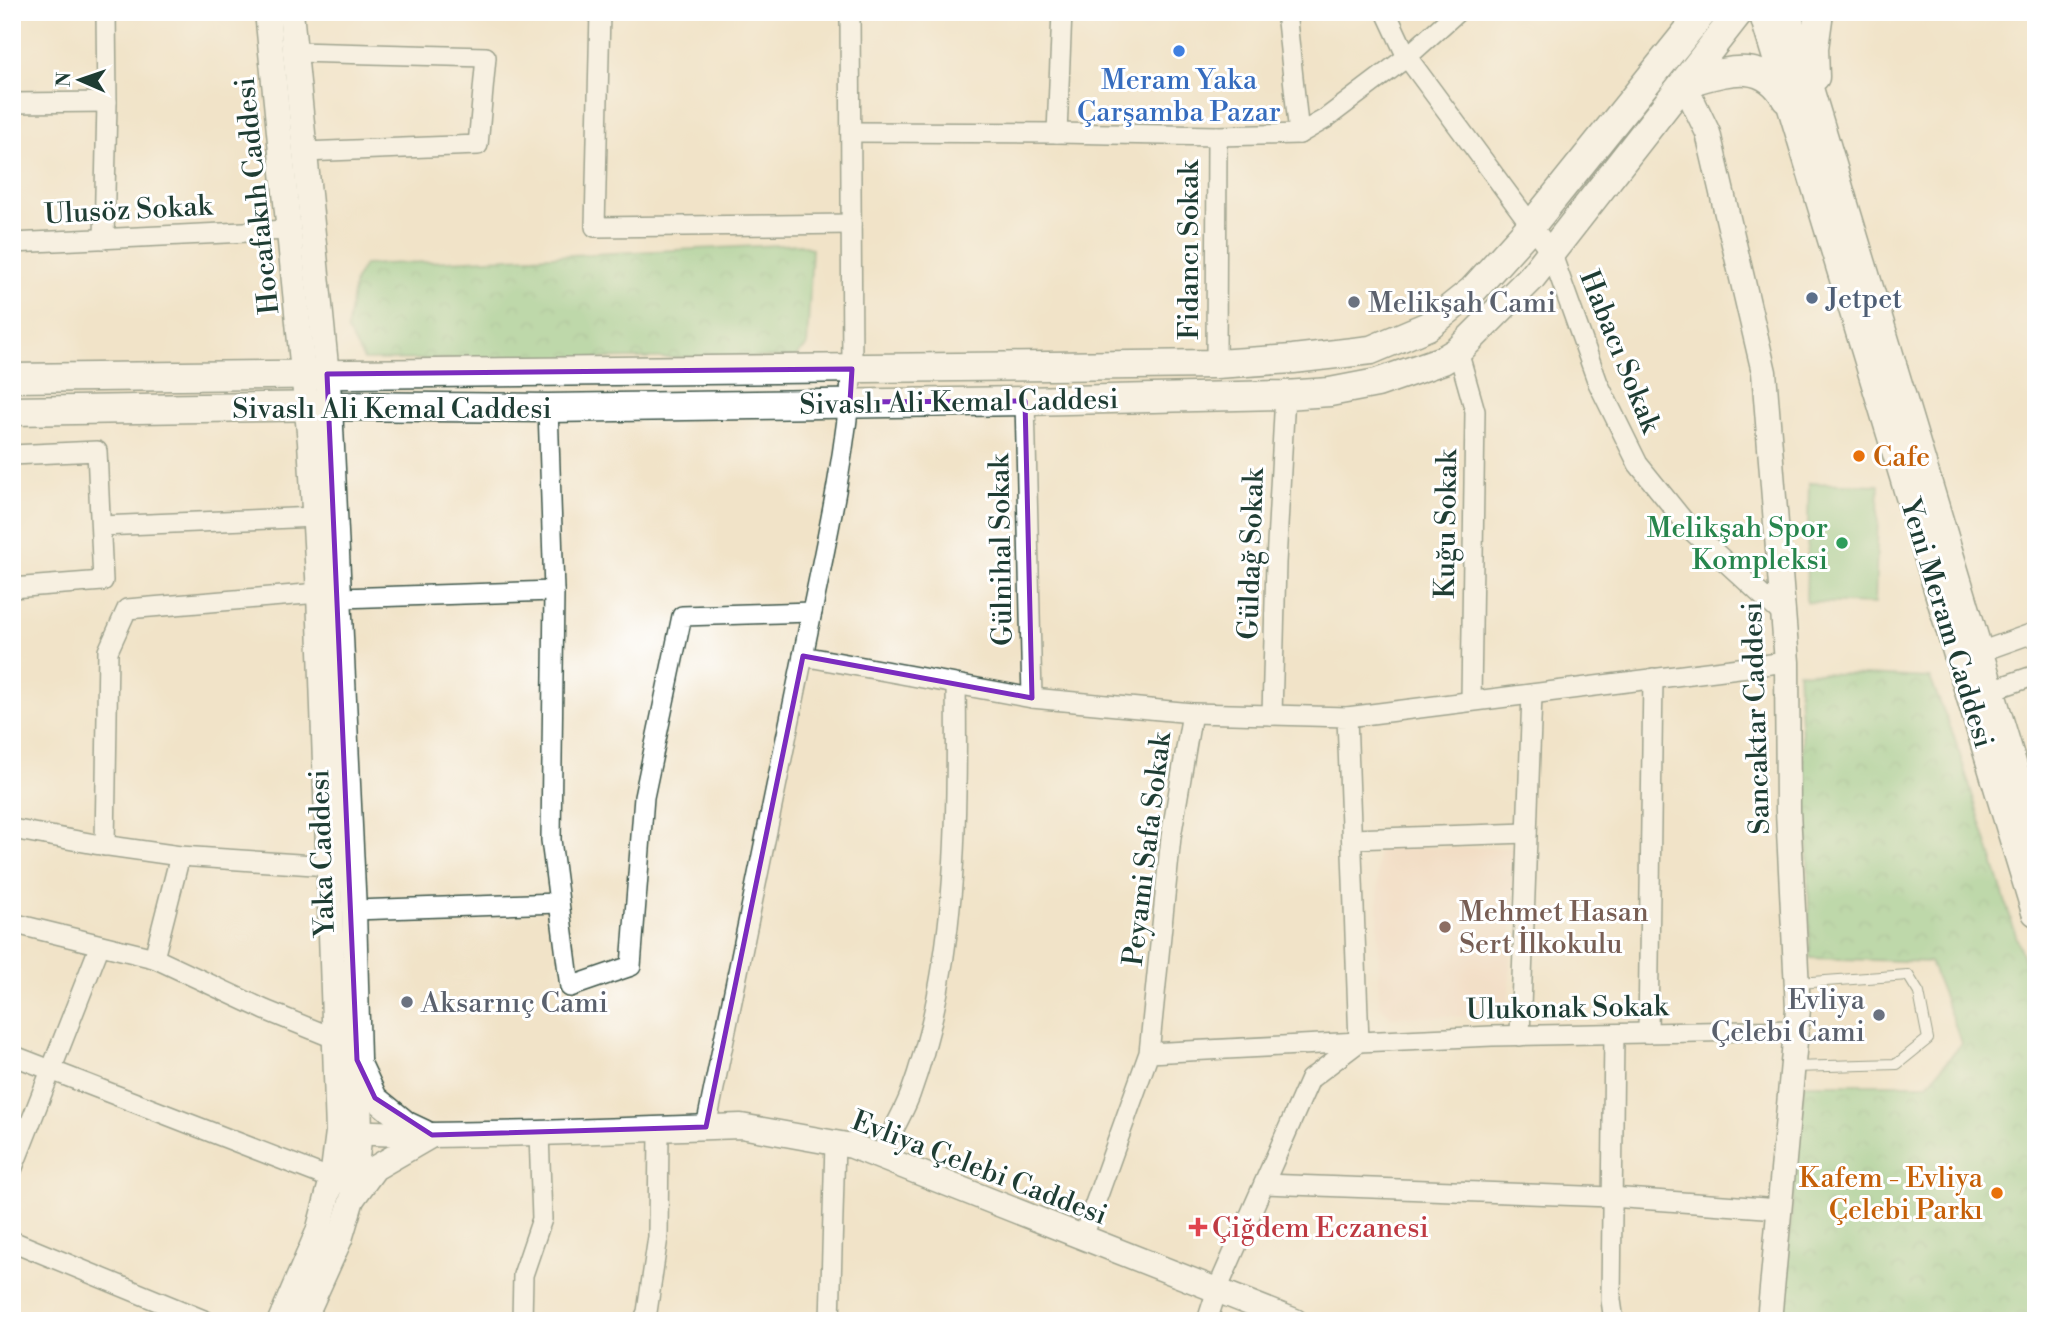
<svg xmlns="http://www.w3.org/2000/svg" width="2048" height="1333" font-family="'Libre Bodoni',serif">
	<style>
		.built { fill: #f3d4bf }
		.park { fill: url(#park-crowns); stroke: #50835c; stroke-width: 2 }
		.garden { fill: #81c985; stroke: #50835c; stroke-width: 2 }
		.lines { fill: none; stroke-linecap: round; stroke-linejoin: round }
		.service-casing { stroke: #3e564a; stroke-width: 12 }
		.minor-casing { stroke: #3e564a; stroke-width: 22 }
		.tertiary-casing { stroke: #3e564a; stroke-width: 27 }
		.secondary-casing { stroke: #3e564a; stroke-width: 31 }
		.service { stroke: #fff; stroke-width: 10 }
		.minor { stroke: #fff; stroke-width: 19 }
		.tertiary { stroke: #fff; stroke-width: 24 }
		.secondary { stroke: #fff; stroke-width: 28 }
		.marked { fill: none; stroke: #7b2cbf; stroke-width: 5; stroke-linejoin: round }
		.shop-dot { fill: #3f7fe0; stroke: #fff; stroke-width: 2.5 }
		.service-dot { fill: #5c6f8a; stroke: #fff; stroke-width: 2.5 }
		.worship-dot { fill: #6b7280; stroke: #fff; stroke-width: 2.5 }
		.food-dot { fill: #e8710a; stroke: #fff; stroke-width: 2.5 }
		.leisure-dot { fill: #2e9e5b; stroke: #fff; stroke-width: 2.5 }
		.education-dot { fill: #8d6e63; stroke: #fff; stroke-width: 2.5 }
		.health-dot { fill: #e0444e; stroke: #fff; stroke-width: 2.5 }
		.labels { text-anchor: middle; stroke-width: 6; stroke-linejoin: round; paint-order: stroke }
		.shop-label { font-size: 28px; fill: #366cbe; stroke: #fff }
		.street-label { font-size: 28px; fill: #1f3d34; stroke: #fff }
		.service-label { font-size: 28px; fill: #4e5e75; stroke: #fff; text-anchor: start }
		.worship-label { font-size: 28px; fill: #5b616d; stroke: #fff; text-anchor: start }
		.food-label { font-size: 28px; fill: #c56008; stroke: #fff; text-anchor: start }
		.leisure-label { font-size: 28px; fill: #27864d; stroke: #fff; text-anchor: end }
		.education-label { font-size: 28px; fill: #785e54; stroke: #fff; text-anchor: start }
		.health-label { font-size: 28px; fill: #be3a42; stroke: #fff; text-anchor: start }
	</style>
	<defs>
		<pattern id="park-crowns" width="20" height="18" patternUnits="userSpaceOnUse" patternTransform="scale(1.75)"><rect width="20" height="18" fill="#81c985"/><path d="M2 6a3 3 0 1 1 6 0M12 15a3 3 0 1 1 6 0" fill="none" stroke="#69a46e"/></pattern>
	</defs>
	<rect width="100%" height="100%" fill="#fff"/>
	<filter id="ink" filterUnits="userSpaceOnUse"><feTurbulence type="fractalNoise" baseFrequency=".0143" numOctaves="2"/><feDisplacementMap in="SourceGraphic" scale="14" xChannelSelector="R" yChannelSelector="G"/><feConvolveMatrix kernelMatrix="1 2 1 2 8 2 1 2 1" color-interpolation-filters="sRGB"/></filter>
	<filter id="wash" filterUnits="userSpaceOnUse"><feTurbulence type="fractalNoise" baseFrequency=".00686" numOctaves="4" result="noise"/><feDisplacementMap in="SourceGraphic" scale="28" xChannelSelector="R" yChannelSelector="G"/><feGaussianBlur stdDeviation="1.57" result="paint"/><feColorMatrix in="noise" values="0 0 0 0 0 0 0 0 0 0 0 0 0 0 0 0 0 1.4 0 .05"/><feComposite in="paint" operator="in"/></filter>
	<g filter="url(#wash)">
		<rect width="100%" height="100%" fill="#f1e3c8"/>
		<path class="built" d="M 1377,848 L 1517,848 L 1508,1007 L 1494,1016 L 1391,1017 L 1379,1005 Z"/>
		<g class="park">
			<path d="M 800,244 L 812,249 L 807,346 L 795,357 L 364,360 L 347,330 L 355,280 L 364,265 Z"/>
			<path d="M 1798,672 L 1930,678 L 1954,736 L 2036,1000 L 2036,1321 L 1781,1321 L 1804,1084 L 1928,1084 L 1962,1043 L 1930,962 L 1810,958 L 1807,825 Z"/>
		</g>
		<path class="garden" d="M 1809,483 L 1879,485 L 1875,604 L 1806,602 Z"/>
	</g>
	<g filter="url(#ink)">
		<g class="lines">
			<defs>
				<path id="service" d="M 1794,1067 L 1897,1064 L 1928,1039 L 1919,993 L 1908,975 L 1798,983"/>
				<g id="minor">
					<path d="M 600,12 L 595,227 L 851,224"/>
					<path d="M 850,12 L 852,369 C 845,466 822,560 803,656 L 1032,698 L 1192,713"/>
					<path d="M 1286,12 L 1299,134"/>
					<path d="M 1386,12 L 1407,57 L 1551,252 L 1598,383 L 1638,464 L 1692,531 L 1782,614"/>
					<path d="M 295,52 L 486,57 L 478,145 L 304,152"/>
					<path d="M 12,103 L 107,102 L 106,12"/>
					<path d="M 851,132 L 1057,133 L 1217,136 L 1299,134 L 1325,119 L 1407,57 L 1457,12"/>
					<path d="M 1057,133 L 1062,12"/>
					<path d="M 104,239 L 107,102"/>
					<path d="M 12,243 L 288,230"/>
					<path d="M 1458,351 L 1475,411 L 1471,701"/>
					<path d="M 1216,364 L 1217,136"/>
					<path d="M 1025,401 L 1032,698"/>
					<path d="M 548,408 L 554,591 L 551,840 L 570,987 L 631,966 L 644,797 L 682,616 L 812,612"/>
					<path d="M 12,455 L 97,451 L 103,581 L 12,588"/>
					<path d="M 101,526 L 315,517"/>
					<path d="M 341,598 L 554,591"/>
					<path d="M 1977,653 L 2036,632"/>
					<path d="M 1989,691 L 2036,675"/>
					<path d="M 1272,715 L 1276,563 L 1285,395"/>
					<path d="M 1347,717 L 1787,662"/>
					<path d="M 12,829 L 95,844 L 180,856 L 329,866"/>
					<path d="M 1352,839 L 1527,833"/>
					<path d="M 105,846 L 108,651 L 127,609 L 319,593"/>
					<path d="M 354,910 L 559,903"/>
					<path d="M 12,923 L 154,958 L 265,1010 L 336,1039"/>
					<path d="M 154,958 L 180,856"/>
					<path d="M 1648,1033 L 1653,678"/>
					<path d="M 1520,1036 L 1532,694"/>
					<path d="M 12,1055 L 332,1179"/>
					<path d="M 706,1127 L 803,656"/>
					<path d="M 879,1157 C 889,1137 902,1116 910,1095 C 957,966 958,821 956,685"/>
					<path d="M 12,1170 L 100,945"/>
					<path d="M 1264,1184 L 1611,1197 L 1779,1209"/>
					<path d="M 1083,1237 L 1149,1053 L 1359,1042 L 1347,717 L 1192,713 L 1171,837 L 1149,1053"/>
					<path d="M 12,1241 L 206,1321"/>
					<path d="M 522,1321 L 523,1275 L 542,1219 L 539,1133"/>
					<path d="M 643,1321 L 647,1312 L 658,1237 L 659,1128"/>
					<path d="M 830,1321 L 835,1143"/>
					<path d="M 1207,1321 L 1217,1290 L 1310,1079 L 1359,1042 L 1492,1036 L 1796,1030"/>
					<path d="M 1614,1321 L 1611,1300 L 1614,1034"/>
				</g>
				<g id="tertiary">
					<path d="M 267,12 L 310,442 L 319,593 L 338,1132 L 332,1179 L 318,1232 L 280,1321"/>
					<path d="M 291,12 L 330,406 L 354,910 L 360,1132 L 352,1199 L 340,1239 L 303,1321"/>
					<path d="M 1684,83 L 1708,133 L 1764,372 L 1787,662 L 1788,811 L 1798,1009 L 1769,1321"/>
					<path d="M 361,1068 L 375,1098 L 407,1124 L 424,1132"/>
					<path d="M 345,1132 L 432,1135 L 539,1133 L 741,1126 L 852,1146 L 1295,1321"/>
					<path d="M 353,1198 L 375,1168 L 432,1135"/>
				</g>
				<g id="secondary">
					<path d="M 1763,12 L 2036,912"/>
					<path d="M 1786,12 L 2036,843"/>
					<path d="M 1815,77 L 1814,48 L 1819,12"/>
					<path d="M 1684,83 C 1722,73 1763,55 1786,99"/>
					<path d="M 12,378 L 1216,364 L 1293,359 L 1371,350 L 1428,326 L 1473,290 L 1531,226 L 1703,12"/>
					<path d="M 12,411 L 330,406 L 548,408 L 1025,401 L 1285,395 L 1330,392 L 1377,383 L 1443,360 L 1458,351 L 1531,278 L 1739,12"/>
				</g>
			</defs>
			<use href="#service" class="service-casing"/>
			<use href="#minor" class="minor-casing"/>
			<use href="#tertiary" class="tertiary-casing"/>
			<use href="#secondary" class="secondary-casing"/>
			<use href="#service" class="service"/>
			<use href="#minor" class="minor"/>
			<use href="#tertiary" class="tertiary"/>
			<use href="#secondary" class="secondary"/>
		</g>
	</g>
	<path d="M0 0H2048V1333H0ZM 852,369 L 850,402 L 1025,401 L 1032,698 L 803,656 L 706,1127 L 432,1135 L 375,1098 L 357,1060 L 327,374 Z" fill="#f1e3c8" fill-opacity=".55" fill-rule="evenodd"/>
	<path class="marked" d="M 852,369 L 850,402 L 1025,401 L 1032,698 L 803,656 L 706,1127 L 432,1135 L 375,1098 L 357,1060 L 327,374 Z"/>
	<circle class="shop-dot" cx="1179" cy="51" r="7"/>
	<circle class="service-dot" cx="1812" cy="298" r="7"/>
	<g class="worship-dot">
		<circle cx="1354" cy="302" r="7"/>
		<circle cx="407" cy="1002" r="7"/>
		<circle cx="1879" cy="1015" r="7"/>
	</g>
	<g class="food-dot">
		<circle cx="1859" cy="456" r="7"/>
		<circle cx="1997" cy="1193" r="7"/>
	</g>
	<circle class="leisure-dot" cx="1842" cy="543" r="7"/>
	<circle class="education-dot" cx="1445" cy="927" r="7"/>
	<path class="health-dot" d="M1194.5 1216.5h7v7h7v7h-7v7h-7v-7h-7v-7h7z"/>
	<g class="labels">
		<g class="shop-label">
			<text x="1179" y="89">Meram Yaka<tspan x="1179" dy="32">Çarşamba Pazar</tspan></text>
		</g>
		<g class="street-label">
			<text transform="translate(256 196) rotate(-96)" y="10">Hocafakıh Caddesi</text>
			<text transform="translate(128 209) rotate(-3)" y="10">Ulusöz Sokak</text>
			<text transform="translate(1188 250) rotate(-90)" y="10">Fidancı Sokak</text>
			<text transform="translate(1621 351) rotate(68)" y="10">Habacı Sokak</text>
			<text transform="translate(959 401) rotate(-1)" y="10">Sivaslı Ali Kemal Caddesi</text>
			<text x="392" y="418">Sivaslı Ali Kemal Caddesi</text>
			<text transform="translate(1445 524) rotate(-89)" y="10">Kuğu Sokak</text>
			<text transform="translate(1000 550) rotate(-91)" y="10">Gülnihal Sokak</text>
			<text transform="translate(1250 554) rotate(-88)" y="10">Güldağ Sokak</text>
			<text transform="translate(1948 623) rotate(73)" y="10">Yeni Meram Caddesi</text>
			<text transform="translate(1755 718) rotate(-92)" y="10">Sancaktar Caddesi</text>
			<text transform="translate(1146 849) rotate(-83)" y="10">Peyami Safa Sokak</text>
			<text transform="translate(321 853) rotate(-92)" y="10">Yaka Caddesi</text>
			<text transform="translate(1567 1007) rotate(-1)" y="10">Ulukonak Sokak</text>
			<text transform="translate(980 1167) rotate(21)" y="10">Evliya Çelebi Caddesi</text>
		</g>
		<g class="service-label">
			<text x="1826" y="308">Jetpet</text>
		</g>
		<g class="worship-label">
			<text x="1368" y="312">Melikşah Cami</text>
			<text x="1865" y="1009" text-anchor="end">Evliya<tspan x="1865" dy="32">Çelebi Cami</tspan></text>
			<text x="421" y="1012">Aksarnıç Cami</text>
		</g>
		<g class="food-label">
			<text x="1873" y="466">Cafe</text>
			<text x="1983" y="1187" text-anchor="end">Kafem - Evliya<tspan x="1983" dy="32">Çelebi Parkı</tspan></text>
		</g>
		<g class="leisure-label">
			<text x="1828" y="537">Melikşah Spor<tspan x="1828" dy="32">Kompleksi</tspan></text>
		</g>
		<g class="education-label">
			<text x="1459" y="921">Mehmet Hasan<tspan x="1459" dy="32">Sert İlkokulu</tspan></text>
		</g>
		<g class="health-label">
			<text x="1212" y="1237">Çiğdem Eczanesi</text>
		</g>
	</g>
	<rect width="2048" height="1333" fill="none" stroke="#fff" stroke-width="42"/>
	<g transform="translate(80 80) rotate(272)" stroke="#ffffff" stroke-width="5" paint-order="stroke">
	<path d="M0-5L12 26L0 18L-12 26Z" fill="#1f3d34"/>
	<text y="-10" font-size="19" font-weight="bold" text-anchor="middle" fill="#1f3d34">N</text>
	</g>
</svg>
